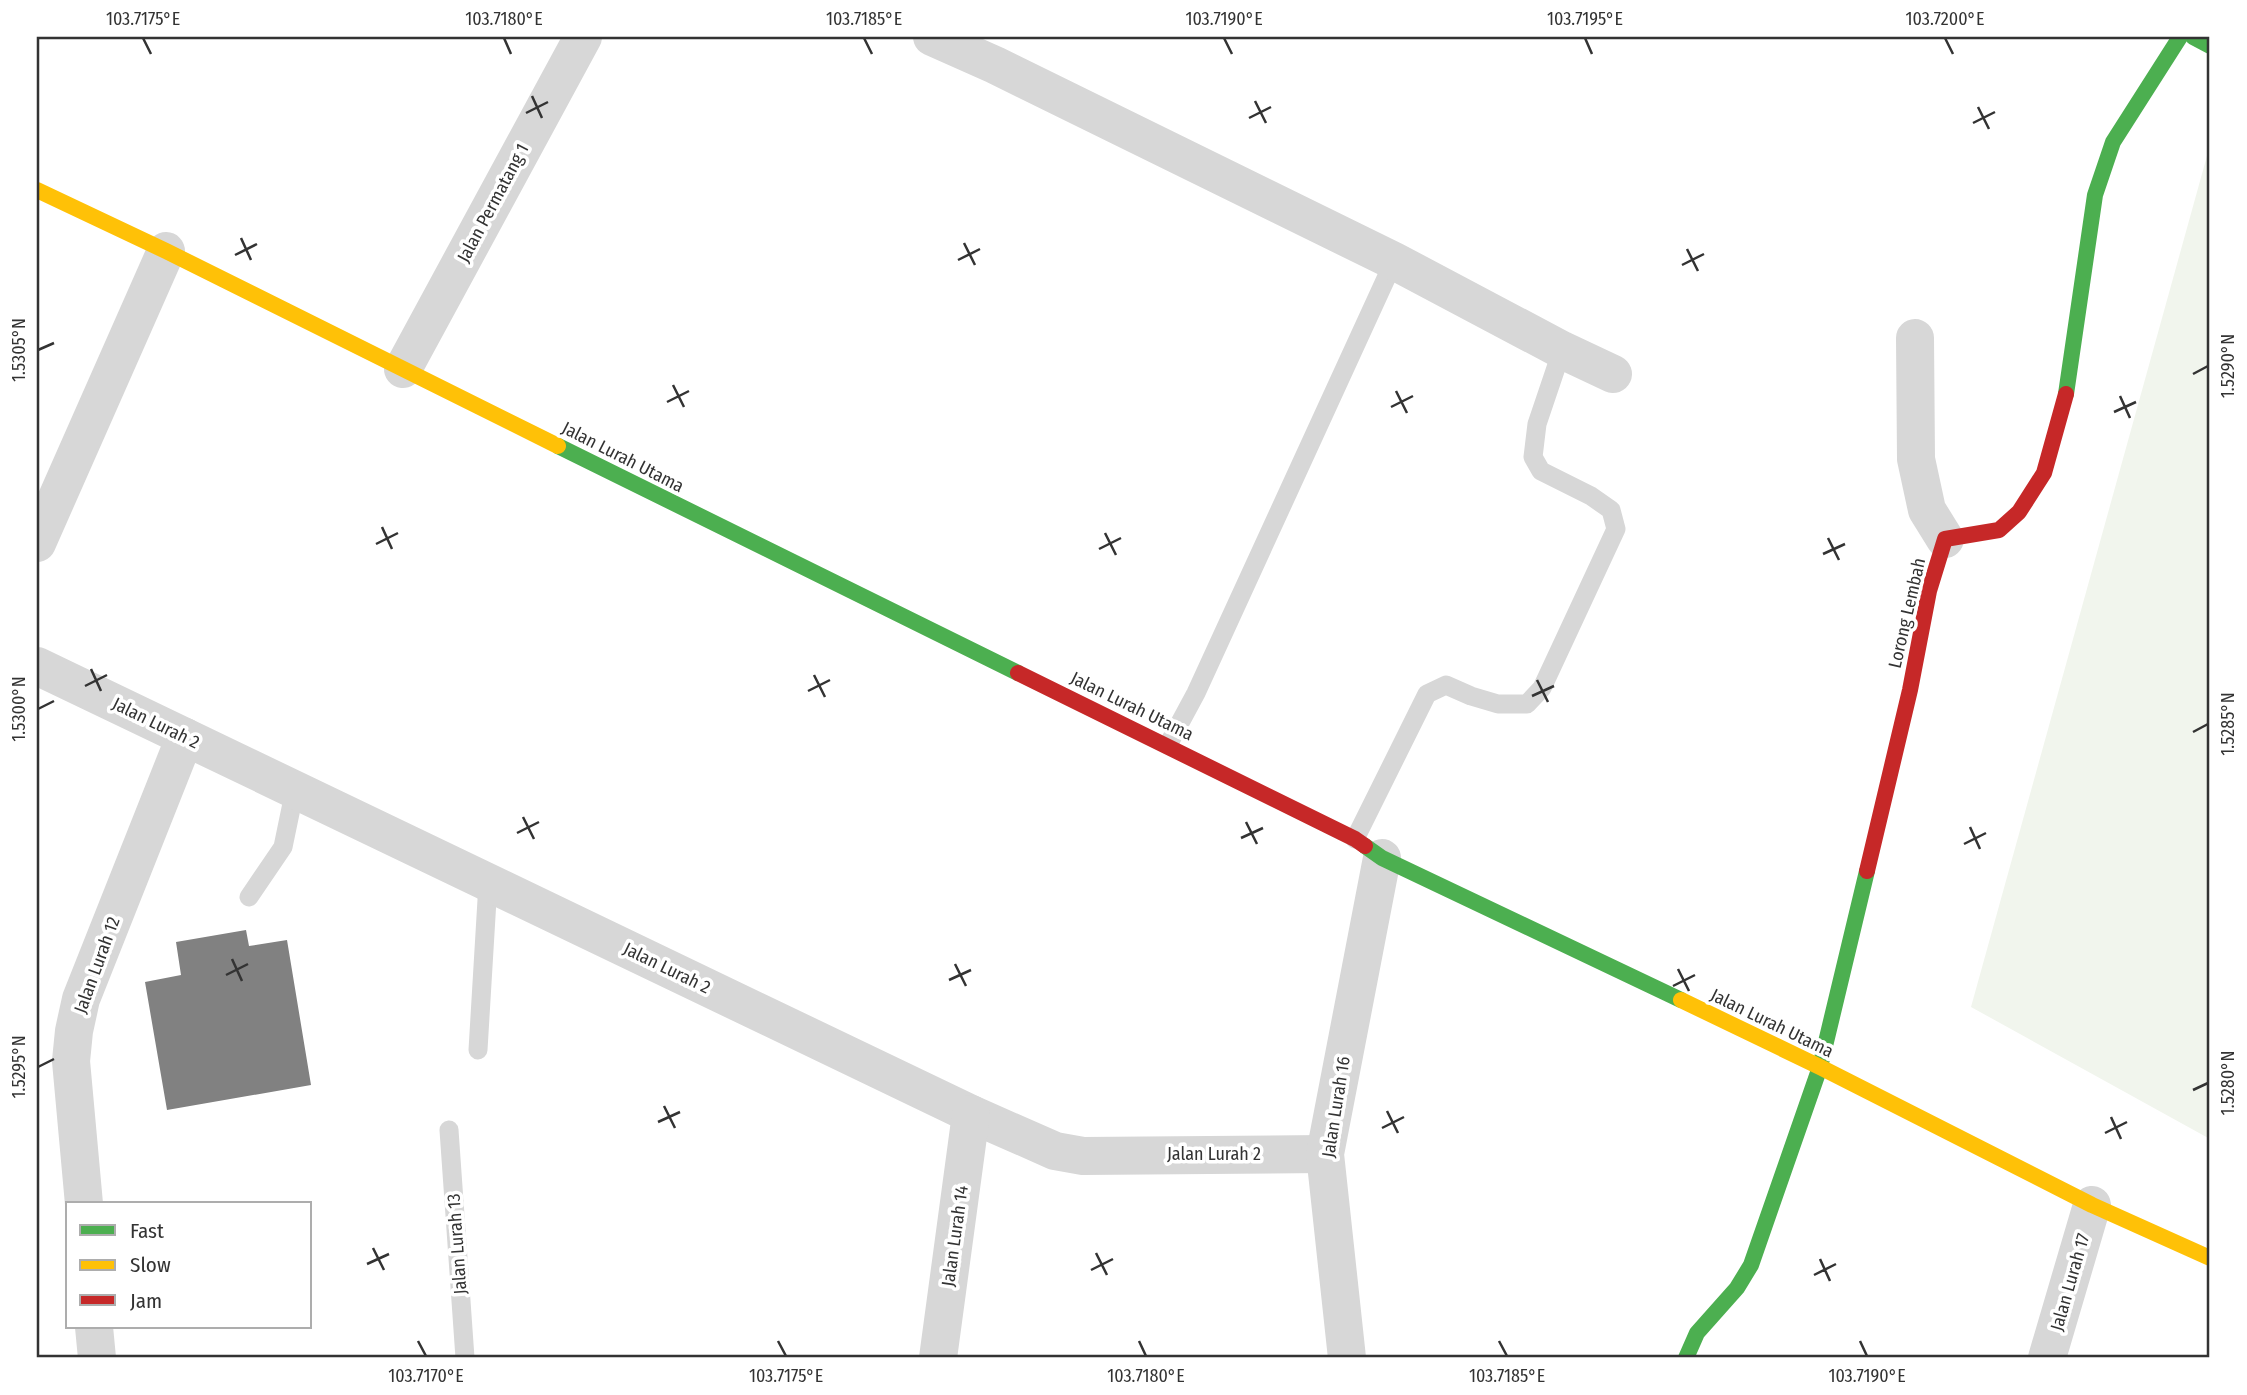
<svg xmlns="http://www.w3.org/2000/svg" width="2247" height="1395" font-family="'Fira Sans Condensed',sans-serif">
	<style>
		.green { fill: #f1f5ed }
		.building { fill: #818181 }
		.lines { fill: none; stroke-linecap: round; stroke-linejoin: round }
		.lane { stroke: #d7d7d7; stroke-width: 19 }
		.street { stroke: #d7d7d7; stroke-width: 38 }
		.fast { stroke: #4caf50; stroke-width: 16 }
		.slow { stroke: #ffc107; stroke-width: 16 }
		.jam { stroke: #c62828; stroke-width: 16 }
		.ticks { fill: none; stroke: #333; stroke-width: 2.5 }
		.labels { text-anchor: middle; stroke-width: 7; stroke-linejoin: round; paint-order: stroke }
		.street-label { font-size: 18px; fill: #333; stroke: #fff }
		.neatline { fill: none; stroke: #333; stroke-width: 2.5 }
		.ticks-label { font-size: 18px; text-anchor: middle; fill: #333 }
	</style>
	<rect width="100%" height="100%" fill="#fff"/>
	<path class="green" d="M 2210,145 L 2210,1139 L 1971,1007 Z"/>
	<path class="building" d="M 246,930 L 249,946 L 287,940 L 311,1085 L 167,1110 L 145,982 L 181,975 L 176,942 Z"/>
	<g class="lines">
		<g class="lane">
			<path d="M 1168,745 L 1196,693 L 1394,261"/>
			<path d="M 1355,839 L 1427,694 L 1446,685 L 1471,696 L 1498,704 L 1527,704 L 1542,688 L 1616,529 L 1611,510 L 1591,496 L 1541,471 L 1533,457 L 1537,424 L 1562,350"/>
			<path d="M 249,897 L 283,847 L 295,789"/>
			<path d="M 478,1050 L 488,883"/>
			<path d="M 449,1130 L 465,1358"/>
		</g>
		<g class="street">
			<path d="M 932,37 L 995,65 L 1394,261 L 1562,350 L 1613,374"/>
			<path d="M 1915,338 L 1916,459 L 1927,510 L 1945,539"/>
			<path d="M 403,369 L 583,37"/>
			<path d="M 37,543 L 166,251"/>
			<path d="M 37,666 L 971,1114 L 1055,1151 L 1083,1156 L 1325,1154"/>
			<path d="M 84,1204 L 71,1061 L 74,1031 L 81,999 L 185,737"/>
			<path d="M 94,1327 L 97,1358"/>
			<path d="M 938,1358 L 971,1114"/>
			<path d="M 1347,1358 L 1325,1154 L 1382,858"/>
			<path d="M 2047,1358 L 2092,1205"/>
		</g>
		<g class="fast">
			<path d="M 2193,37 L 2210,46"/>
			<path d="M 2066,394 L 2095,195 L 2113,142 L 2180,37"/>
			<path d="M 558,446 L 1018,673"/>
			<path d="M 1365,846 L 1382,858 L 1681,1000"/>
			<path d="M 1686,1358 L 1697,1333 L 1737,1288 L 1751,1265 L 1820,1067 L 1867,871"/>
		</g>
		<g class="slow">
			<path d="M 37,190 L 166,251 L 558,446"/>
			<path d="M 1681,1000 L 1820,1067 L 2092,1205 L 2210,1258"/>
		</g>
		<g class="jam">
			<path d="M 1018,673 L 1355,839 L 1365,846"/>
			<path d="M 1867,871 L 1910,690 L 1929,591 L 1945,539 L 1999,530 L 2019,512 L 2044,473 L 2066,394"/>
		</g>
	</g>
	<path class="ticks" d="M 143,38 L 151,54M 504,38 L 511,54M 864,38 L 872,54M 1224,38 L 1232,54M 1585,38 L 1592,54M 1945,38 L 1953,54M 532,96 L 542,118M 1255,101 L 1266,123M 1978,107 L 1989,129M 526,113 L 548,102M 1249,118 L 1271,107M 1973,123 L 1995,112M 241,238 L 251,260M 964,243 L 975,265M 1687,249 L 1698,271M 235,255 L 257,244M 958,260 L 980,249M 1682,265 L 1704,254M 38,350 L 54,343M 2193,374 L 2208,366M 673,385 L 684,407M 1396,391 L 1407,413M 2120,396 L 2130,418M 667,402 L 689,391M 1391,407 L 1413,396M 2114,412 L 2136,402M 382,527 L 392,549M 1105,533 L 1116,555M 1828,538 L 1839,560M 376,544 L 398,533M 1099,549 L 1121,538M 1823,554 L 1845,544M 91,669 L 101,691M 814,675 L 825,697M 1537,680 L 1548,702M 85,686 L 107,675M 808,691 L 830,680M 1532,696 L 1554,686M 38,709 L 54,701M 2193,732 L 2208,724M 523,817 L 534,839M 1246,822 L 1257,844M 1970,827 L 1980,849M 517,833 L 539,822M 1241,838 L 1263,828M 1964,844 L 1986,833M 232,959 L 242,981M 955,964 L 966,986M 1678,969 L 1689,991M 226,975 L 248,964M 949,980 L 971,970M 1673,986 L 1695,975M 38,1067 L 54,1059M 2193,1090 L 2208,1083M 664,1106 L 675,1128M 1387,1111 L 1398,1133M 2111,1117 L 2121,1139M 658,1122 L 680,1112M 1382,1128 L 1404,1117M 2105,1133 L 2127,1122M 373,1248 L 384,1270M 1096,1253 L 1107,1275M 1820,1259 L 1830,1281M 367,1264 L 389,1254M 1091,1270 L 1113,1259M 1814,1275 L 1836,1264M 418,1341 L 426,1356M 778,1341 L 786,1356M 1139,1341 L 1146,1356M 1499,1341 L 1507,1356M 1860,1341 L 1867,1356"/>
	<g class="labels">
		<g class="street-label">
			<text transform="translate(493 203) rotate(-62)" y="6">Jalan Permatang 1</text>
			<text transform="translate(623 457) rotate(27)" y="6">Jalan Lurah Utama</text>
			<text transform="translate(1907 613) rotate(-77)" y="6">Lorong Lembah</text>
			<text transform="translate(1132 706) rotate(26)" y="6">Jalan Lurah Utama</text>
			<text transform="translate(156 723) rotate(26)" y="6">Jalan Lurah 2</text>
			<text transform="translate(97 965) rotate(-70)" y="6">Jalan Lurah 12</text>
			<text transform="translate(667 968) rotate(26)" y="6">Jalan Lurah 2</text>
			<text transform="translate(1772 1023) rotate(26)" y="6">Jalan Lurah Utama</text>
			<text transform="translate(1336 1107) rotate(-81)" y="6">Jalan Lurah 16</text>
			<text x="1214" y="1160">Jalan Lurah 2</text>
			<text transform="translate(955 1236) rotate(-82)" y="6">Jalan Lurah 14</text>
			<text transform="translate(457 1244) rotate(-94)" y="6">Jalan Lurah 13</text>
			<text transform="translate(2070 1282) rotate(-74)" y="6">Jalan Lurah 17</text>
		</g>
	</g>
	<rect width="2247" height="1395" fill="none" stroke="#ffffff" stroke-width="77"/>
	<rect x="66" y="1202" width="245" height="126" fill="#ffffff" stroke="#adadad" stroke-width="2"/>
	<rect x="80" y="1225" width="35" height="10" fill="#4caf50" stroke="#adadad" stroke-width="2"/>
	<text x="130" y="1238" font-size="21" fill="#333333">Fast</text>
	<rect x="80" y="1260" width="35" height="10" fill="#ffc107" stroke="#adadad" stroke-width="2"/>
	<text x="130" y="1272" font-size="21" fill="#333333">Slow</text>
	<rect x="80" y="1295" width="35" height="10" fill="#c62828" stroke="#adadad" stroke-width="2"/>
	<text x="130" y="1308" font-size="21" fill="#333333">Jam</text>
	<rect x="38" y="38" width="2170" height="1318" class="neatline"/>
	<g class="ticks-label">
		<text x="143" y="25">103.7175°E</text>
		<text x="504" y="25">103.7180°E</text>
		<text x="864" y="25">103.7185°E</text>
		<text x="1224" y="25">103.7190°E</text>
		<text x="1585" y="25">103.7195°E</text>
		<text x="1945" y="25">103.7200°E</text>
		<text transform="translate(19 350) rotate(-90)" y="6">1.5305°N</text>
		<text transform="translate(2228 366) rotate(-90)" y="6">1.5290°N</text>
		<text transform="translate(19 709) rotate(-90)" y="6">1.5300°N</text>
		<text transform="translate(2228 724) rotate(-90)" y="6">1.5285°N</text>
		<text transform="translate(19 1067) rotate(-90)" y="6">1.5295°N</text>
		<text transform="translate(2228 1083) rotate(-90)" y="6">1.5280°N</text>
		<text x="426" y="1382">103.7170°E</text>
		<text x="786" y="1382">103.7175°E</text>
		<text x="1146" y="1382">103.7180°E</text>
		<text x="1507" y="1382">103.7185°E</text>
		<text x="1867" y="1382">103.7190°E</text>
	</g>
</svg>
